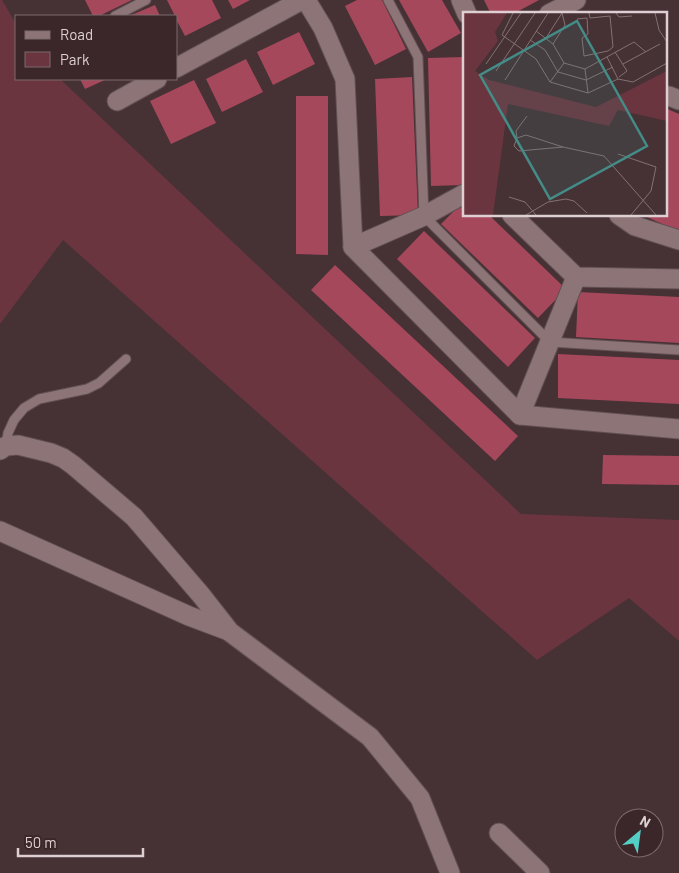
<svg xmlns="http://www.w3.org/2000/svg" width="679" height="873" font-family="Barlow,sans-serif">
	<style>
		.green { fill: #6b353f }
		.building { fill: #a6485c }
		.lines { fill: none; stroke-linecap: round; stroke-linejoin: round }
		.lane-casing { stroke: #614f53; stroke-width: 11 }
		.street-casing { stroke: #614f53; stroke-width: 21 }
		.lane { stroke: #8c7477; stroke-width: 9 }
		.street { stroke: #8c7477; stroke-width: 19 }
		.inset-road { fill: none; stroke: #837173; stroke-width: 1 }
		.view { fill: #438c87; fill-opacity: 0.15; stroke: #438c87; stroke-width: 2.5 }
		.inset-edge { fill: none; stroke: #ded0d2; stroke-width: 2.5 }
	</style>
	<rect width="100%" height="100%" fill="#463134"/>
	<path class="green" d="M 0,0 L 2,0 L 16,24 L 16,79 L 60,79 L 521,514 L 679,520 L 679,641 L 629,598 L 537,660 L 63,240 L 0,324 Z"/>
	<g class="building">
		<path d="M 85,0 L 132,0 L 99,16 L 93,16 Z"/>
		<path d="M 167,0 L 212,0 L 221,18 L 185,36 L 176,19 L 176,16 L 175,16 Z"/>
		<path d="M 228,0 L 250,0 L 233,9 Z"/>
		<path d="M 357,0 L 382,0 L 406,49 L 375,65 L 345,6 Z"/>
		<path d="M 399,0 L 442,0 L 461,33 L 428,52 Z"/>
		<path d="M 484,0 L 539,0 L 513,14 L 491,14 Z"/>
		<path d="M 155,5 L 160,16 L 129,16 Z"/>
		<path d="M 299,32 L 315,64 L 273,85 L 257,52 Z"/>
		<path d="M 464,57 L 464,185 L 431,186 L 428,58 Z"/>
		<path d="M 246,59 L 263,92 L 222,112 L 206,79 Z"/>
		<path d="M 412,77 L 418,215 L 380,216 L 375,79 Z"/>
		<path d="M 80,79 L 107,79 L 85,89 Z"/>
		<path d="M 194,80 L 216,123 L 171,144 L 150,101 Z"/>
		<path d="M 296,96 L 328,96 L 328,255 L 296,254 Z"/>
		<path d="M 665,108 L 679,114 L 679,232 L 643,215 L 665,215 Z"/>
		<path d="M 464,201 L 464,215 L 489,215 L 566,289 L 538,318 L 441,224 Z"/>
		<path d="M 424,231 L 535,338 L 508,367 L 397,259 Z"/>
		<path d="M 335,265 L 518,436 L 495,461 L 311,290 Z"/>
		<path d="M 578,292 L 679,297 L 679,343 L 576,337 Z"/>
		<path d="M 558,354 L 679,360 L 679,404 L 558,398 Z"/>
		<path d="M 603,455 L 679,456 L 679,485 L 602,484 Z"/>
	</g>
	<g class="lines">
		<defs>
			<g id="lane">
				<path d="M 388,0 L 418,57 L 424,216 L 550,342 L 679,350"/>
				<path d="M 115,16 L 146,0"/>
				<path d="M 6,446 L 8,433 L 14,420 L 24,408 L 39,399 L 87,389 L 99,383 L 126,359"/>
			</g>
			<g id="street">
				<path d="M 306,0 L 323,28 L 345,79 L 353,247 L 520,415 L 679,429"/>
				<path d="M 461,0 L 467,14"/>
				<path d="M 549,14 L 576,0"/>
				<path d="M 176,68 L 302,0"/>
				<path d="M 665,96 L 669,96 L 679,100"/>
				<path d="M 117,101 L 157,79"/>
				<path d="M 512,215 L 576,277 L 679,279"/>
				<path d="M 619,215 L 635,226 L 679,240"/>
				<path d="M 353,247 L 424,216 L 464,194"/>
				<path d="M 520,415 L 576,277"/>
				<path d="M 0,450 L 6,446 L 18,445 L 51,453 L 63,458 L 73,465 L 134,517 L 201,595 L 230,632 L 370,737 L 420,798 L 450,873"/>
				<path d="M 0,531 L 189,616 L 229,631"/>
				<path d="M 499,833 L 540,873"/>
			</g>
		</defs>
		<use href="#lane" class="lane-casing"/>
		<use href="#street" class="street-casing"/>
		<use href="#lane" class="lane"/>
		<use href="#street" class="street"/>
	</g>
	<g transform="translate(463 12)">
		<rect width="204" height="204" fill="#463134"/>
		<path d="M 0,1 L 44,1 L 32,20 L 35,29 L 12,59 L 26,68 L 133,95 L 204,59 L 204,109 L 155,98 L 146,114 L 45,92 L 30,203 L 0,203 Z" fill="#6b353f"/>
		<path class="inset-road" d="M 50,1 L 39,23 L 73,47 L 87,70 L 125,81 L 155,67 L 170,70 L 204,51M 153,1 L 156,5 L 169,4M 192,1 L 196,18 L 204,30M 114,7 L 124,6 L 125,22 L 119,26 L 121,44 L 145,39 L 150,35 L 147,4 L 127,6 L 126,1M 73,19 L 90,32 L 101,51 L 122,57 L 171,30 L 183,40M 83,26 L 99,1M 67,28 L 82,38 L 95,60 L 123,68 L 150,55M 90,32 L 102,13 L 99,1M 152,40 L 164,59 L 156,65M 144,45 L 155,67M 23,52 L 58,1M 160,52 L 197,32M 122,57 L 125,81M 33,59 L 72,1M 42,68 L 85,1M 87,70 L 101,51M 54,126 L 53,119 L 64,104M 100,135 L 63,123 L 54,126 L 51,134 L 56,139 L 100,135 L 141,144 L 193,203M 155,142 L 193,155 L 188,179 L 168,203M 46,185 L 62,190 L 73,203M 63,203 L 85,190 L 103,187 L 111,189 L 124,201"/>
		<path class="view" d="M 114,9 L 184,134 L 87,187 L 17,63 Z"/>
		<rect width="204" height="204" class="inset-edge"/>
	</g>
	<rect x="15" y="15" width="162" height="65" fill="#3b272a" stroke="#7c6b6d"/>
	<rect x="25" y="31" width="25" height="8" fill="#8c7477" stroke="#7c6b6d"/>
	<text x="60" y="40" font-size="15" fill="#ded0d2">Road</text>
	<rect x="25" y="52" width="25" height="15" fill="#6b353f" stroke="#7c6b6d"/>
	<text x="60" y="65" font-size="15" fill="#ded0d2">Park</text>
	<g transform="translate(639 833) rotate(29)"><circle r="24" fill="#3b272a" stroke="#7c6b6d"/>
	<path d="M0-4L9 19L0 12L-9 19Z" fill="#55cec5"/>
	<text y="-8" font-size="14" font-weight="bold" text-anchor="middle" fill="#ded0d2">N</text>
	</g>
	<path d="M18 848v8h125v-8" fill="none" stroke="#ded0d2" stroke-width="2.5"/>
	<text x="25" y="848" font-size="15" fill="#ded0d2" stroke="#3b272a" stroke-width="4" paint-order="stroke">50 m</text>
</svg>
